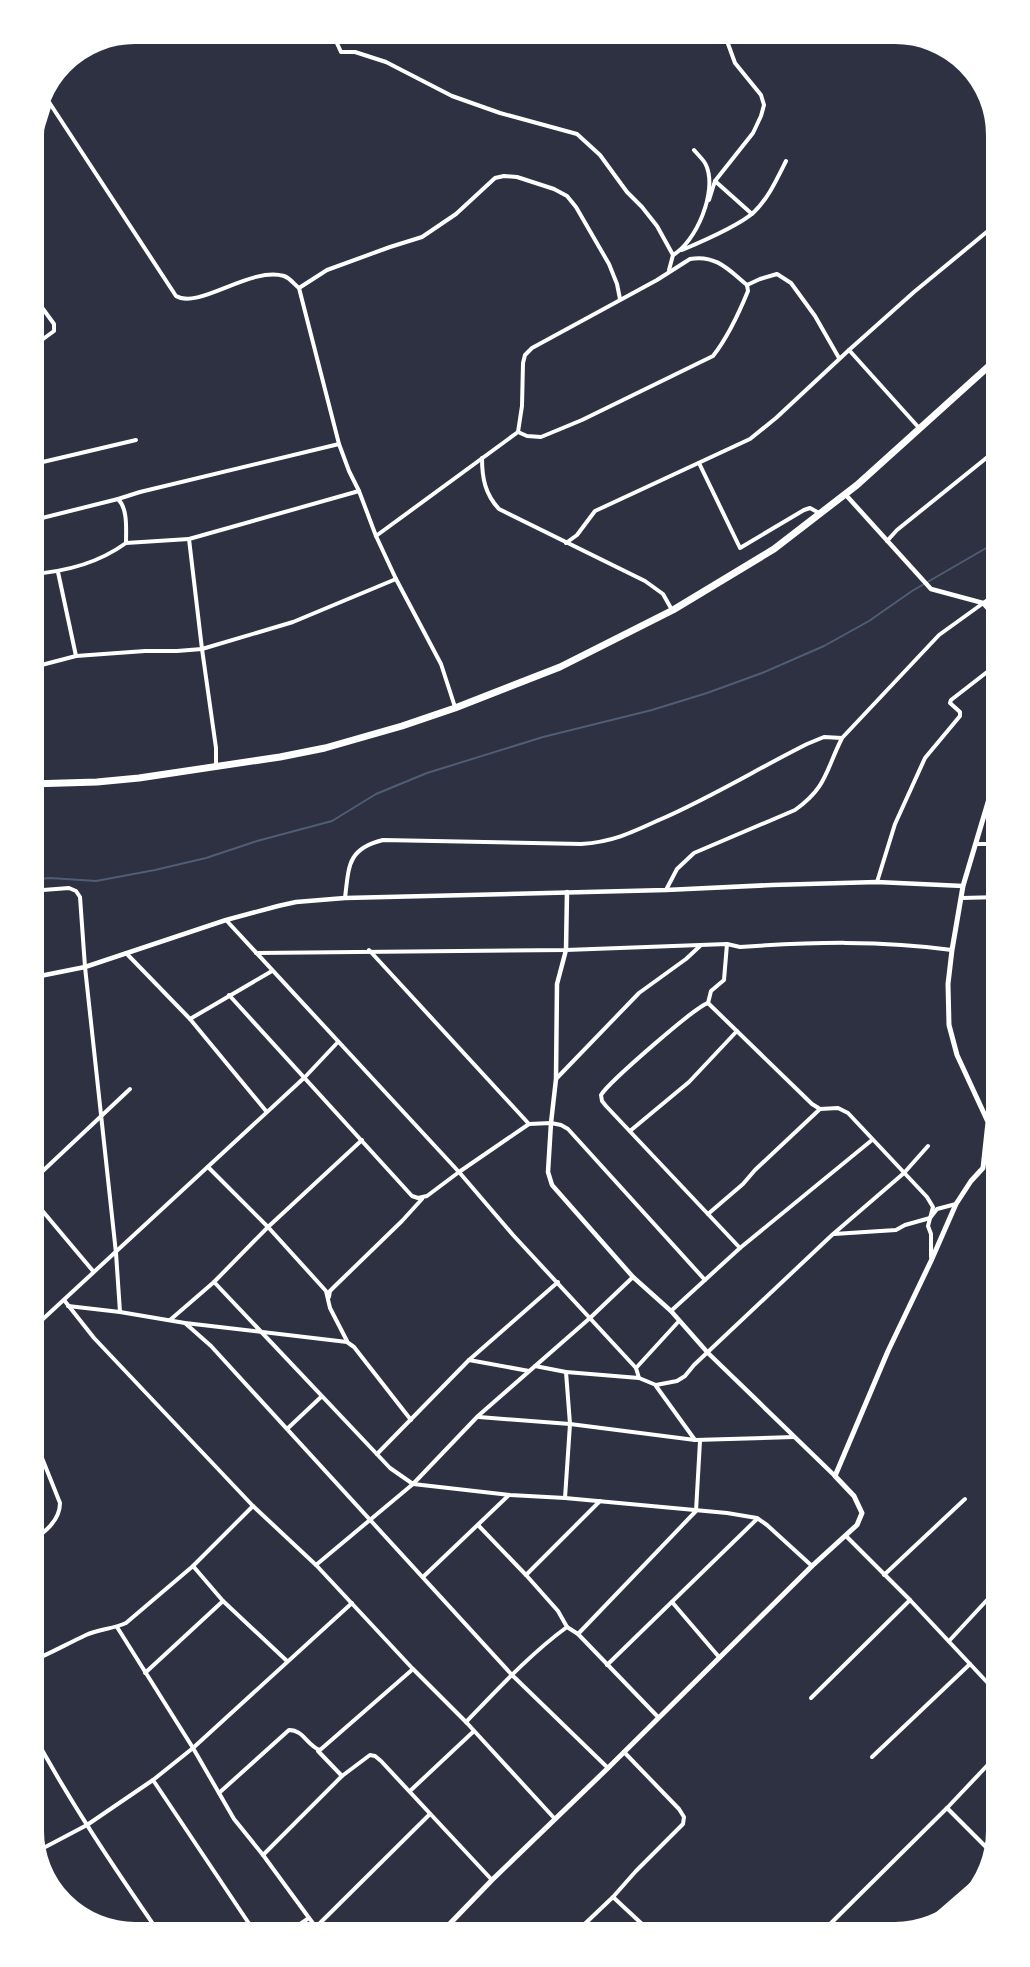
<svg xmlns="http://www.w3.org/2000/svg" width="1030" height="1967" font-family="'Sofia Sans Condensed',sans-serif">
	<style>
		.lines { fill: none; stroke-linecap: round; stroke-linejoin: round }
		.stream { stroke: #4f5d75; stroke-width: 2 }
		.minor { stroke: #fff; stroke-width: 4 }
		.tertiary { stroke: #fff; stroke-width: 4.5 }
		.secondary { stroke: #fff; stroke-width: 5 }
		.trunk { stroke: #fff; stroke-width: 7 }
		.rim { fill: none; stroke: #fff; stroke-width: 8 }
	</style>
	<rect width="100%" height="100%" fill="#2d3142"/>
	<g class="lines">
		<path class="stream" d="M 30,880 L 50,878 L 96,881 L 155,870 L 206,858 L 257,841 L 332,821 L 376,794 L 427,773 L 543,737 L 652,710 L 707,693 L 762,673 L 824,646 L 869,621 L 912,591 L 1000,540"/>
		<g class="minor">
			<path d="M 331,30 L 341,52 L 355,52 L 386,62 L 452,96 L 500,113 L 577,134 L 600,155 L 627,192 L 642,207 L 657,226 L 673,255 L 669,270"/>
			<path d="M 45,96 L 176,296 C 198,310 251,266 284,276 C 290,278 294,284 299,288 L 339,444 L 349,471 L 359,491 L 376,536 L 396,579 L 441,664 L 455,707"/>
			<path d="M 30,168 L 50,104"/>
			<path d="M 715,181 L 752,214"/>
			<path d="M 709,200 L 715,181 L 753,133 L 761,116 L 764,105 L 761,95 L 735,63 L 723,30"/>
			<path d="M 682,250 C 701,242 738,226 753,213 C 768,199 777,179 786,161"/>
			<path d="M 673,255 C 696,242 718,191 706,165 C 704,160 698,155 694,150"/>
			<path d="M 747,285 L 760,279 L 777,274 L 791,283 L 815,316 L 839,358"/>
			<path d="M 299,288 L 327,270 L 390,247 L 422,237 L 456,214 L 495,178 L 504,176 L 517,177 L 554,189 L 567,196 L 576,207 L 609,264 L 617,284 L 620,299"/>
			<path d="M 30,344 L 39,342 L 54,331 L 54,324 L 30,291"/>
			<path d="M 849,350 L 914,292 L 1000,221"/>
			<path d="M 518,432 L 522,406 L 523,363 L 525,355 L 532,348 L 657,280 L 690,259 C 716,254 730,271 747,285"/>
			<path d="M 482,458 C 482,478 485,494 499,509 L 645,581 L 663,594 L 672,610"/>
			<path d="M 699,463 L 740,548 L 804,510 L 810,508 L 821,514"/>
			<path d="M 30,465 L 136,440"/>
			<path d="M 118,499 L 140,492 L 339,444"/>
			<path d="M 30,521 L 118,499 C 128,509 126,529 126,543 L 189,539"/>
			<path d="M 376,536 L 518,432 L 527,436 L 541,437 L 582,420 L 713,356 C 728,337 739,313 748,291 L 747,285"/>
			<path d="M 887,541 L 897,530 L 1000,447"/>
			<path d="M 566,543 L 577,535 L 595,511 L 750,439 L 776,418 L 849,350 L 920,429"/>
			<path d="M 58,572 L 76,656"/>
			<path d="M 30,574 C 65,572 97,564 126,543"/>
			<path d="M 30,668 L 76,656 L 145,651 L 177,651 L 202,649 L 293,622 L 396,579"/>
			<path d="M 216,766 L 216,748 L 202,649 L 189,539 L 359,491"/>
			<path d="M 976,844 L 1000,844"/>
			<path d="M 877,882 L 895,824 L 925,758 L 960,716 L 960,712 L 950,703 L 951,700 L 1000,662"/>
			<path d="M 666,890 L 677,869 L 694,853 L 795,810 C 827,787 825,772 842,738 L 939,635 L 1000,591"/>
			<path d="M 30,891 L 69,888 L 76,891 L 80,897 L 85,967 L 116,1253 L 120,1312"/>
			<path d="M 345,898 C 349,866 347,849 383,840 L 581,844 C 612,842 631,833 659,820 C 710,798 757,769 807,744 L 824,737 L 842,738"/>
			<path d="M 962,898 L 1000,897"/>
			<path d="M 226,920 L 459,1172 L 513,1235 L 636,1368"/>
			<path d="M 727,944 L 740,947 C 810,942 882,940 952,950"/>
			<path d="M 369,950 L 529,1124"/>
			<path d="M 126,953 L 190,1019 L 266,1111"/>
			<path d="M 256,953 L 566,950 L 727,944 L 724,980 L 711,991 L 708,1003"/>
			<path d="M 229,995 L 412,1196 L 418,1198 L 427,1196 L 459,1172 L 529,1124 L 551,1123 L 561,1125 L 568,1129 L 705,1280"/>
			<path d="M 190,1019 L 272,971"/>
			<path d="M 556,1079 L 639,993 L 686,959 L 700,946"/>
			<path d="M 988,1122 L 1000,1123"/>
			<path d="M 630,1131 L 689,1082 L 737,1031"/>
			<path d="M 208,1167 L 268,1227 L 326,1291 L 330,1308 L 347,1341"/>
			<path d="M 30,1183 L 130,1089"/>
			<path d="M 30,1196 L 93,1271"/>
			<path d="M 708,1214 L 743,1184 L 755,1170 L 820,1109"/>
			<path d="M 834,1234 L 896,1230 L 905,1225 L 930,1218 L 937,1209 L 956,1204"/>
			<path d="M 740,1248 L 872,1140"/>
			<path d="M 214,1282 L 390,1468 L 413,1484 L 510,1495 L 565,1498 L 727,1513 L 757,1518 L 767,1525 L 812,1566"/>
			<path d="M 329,1297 L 330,1291 L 335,1286 L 402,1221 L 422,1199"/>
			<path d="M 64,1300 L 94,1338 L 253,1506 L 316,1565 L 413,1669 L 466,1722 L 555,1819"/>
			<path d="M 68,1306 L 120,1312 L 185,1323 L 347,1342 L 354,1347 L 411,1420"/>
			<path d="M 671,1311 L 740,1248 L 606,1106 L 602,1101 L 601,1095 C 609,1082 695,1007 708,1003 L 812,1104 L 820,1109 L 838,1108 L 848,1113 L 927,1197 L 933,1207 L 928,1226 L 931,1234 L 931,1257"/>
			<path d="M 170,1320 L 214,1282 L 268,1227 L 362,1140"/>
			<path d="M 185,1323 L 211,1346 L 512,1675 L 608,1768"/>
			<path d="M 30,1331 L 305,1077 L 338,1042"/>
			<path d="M 469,1360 L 529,1371"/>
			<path d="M 535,1366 L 566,1372 L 639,1378 L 656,1385 L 677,1381 L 685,1376 L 694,1365 L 832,1235 L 904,1173 L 928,1146"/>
			<path d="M 639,1378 L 636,1368 L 679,1321"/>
			<path d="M 656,1386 L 695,1440"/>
			<path d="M 479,1417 L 570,1424 L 695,1440 L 794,1437"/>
			<path d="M 287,1429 L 321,1397"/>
			<path d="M 377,1454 L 469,1360 L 558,1282"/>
			<path d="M 565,1498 L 570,1424 L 566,1372"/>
			<path d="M 478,1525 L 526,1575 L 558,1611 L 567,1627"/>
			<path d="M 846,1536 L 910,1600 L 1000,1696"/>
			<path d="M 30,1542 C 44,1533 60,1521 60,1503 L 30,1428"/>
			<path d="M 316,1565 L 413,1484 L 478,1416 L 590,1318 L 633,1277"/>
			<path d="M 193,1566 L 223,1601 L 287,1661"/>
			<path d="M 526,1575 L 600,1501"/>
			<path d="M 884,1575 L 965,1499"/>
			<path d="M 423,1577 L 509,1495"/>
			<path d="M 672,1602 L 719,1657"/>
			<path d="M 117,1627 L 193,1748 L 234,1819 L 263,1855 L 323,1937"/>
			<path d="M 578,1634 L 658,1717"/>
			<path d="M 949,1641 L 1000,1586"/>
			<path d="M 30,1662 C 49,1654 67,1644 86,1635 C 99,1629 113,1629 126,1623 L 193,1566 L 253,1506"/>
			<path d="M 607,1665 L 757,1519"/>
			<path d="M 145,1673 L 223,1601"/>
			<path d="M 811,1698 L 910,1600"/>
			<path d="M 467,1723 L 466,1722 C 498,1689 530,1654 567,1627 L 578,1634 L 696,1511 L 700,1441"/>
			<path d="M 30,1728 C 69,1801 115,1869 162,1937"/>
			<path d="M 318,1751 L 342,1776"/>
			<path d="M 872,1757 L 970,1664"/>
			<path d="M 153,1780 L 258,1937"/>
			<path d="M 410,1791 L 474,1731"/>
			<path d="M 219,1793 L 289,1730 C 304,1730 307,1746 320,1750 L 413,1669"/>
			<path d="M 947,1808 L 993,1854"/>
			<path d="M 34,1853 L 87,1825 L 153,1780 L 193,1748 L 352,1603"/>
			<path d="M 263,1855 L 342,1776 L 370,1755 L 375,1756 L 381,1761 L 492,1880"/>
			<path d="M 613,1897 L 656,1937"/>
			<path d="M 316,1927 L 430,1814"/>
			<path d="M 921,1928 L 989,1869"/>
			<path d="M 578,1930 L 586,1937"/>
			<path d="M 281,1937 L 309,1918"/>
			<path d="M 571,1937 L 613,1897 L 636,1871 L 683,1824 L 684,1817 L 679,1809 L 624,1752"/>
			<path d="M 817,1937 L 947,1808 L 1000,1752"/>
		</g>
		<g class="tertiary">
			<path d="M 845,494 L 931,589 L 983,603 L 1000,622"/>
			<path d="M 567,892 L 566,950 L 557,984 L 556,1079 L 551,1123 L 548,1172 L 552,1185 L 633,1277 L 671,1311 L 708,1353 L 835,1476"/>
			<path d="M 30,978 L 85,967 L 226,920 L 278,906 L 296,902 L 345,898 L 666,890 L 772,885 L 877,882 L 963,886"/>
		</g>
		<path class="secondary" d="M 437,1937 L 492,1880 L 608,1768 L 812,1566 L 857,1525 L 862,1513 L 854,1496 L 835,1476 L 888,1351 L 931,1261 L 956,1204 L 971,1181 L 983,1168 L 988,1122 L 957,1055 L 949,1025 L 948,984 L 952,950 L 963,886 L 1000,762"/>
		<path class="trunk" d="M 30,784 L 97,782 L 139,778 L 280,757 L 325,748 L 402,726 L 455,708 L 560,667 L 673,610 L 774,549 L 857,485 L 1000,356"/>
	</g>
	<path d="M0 0H1030V1967H0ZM135 40H895A95 95 0 0 1 990 135V1831A95 95 0 0 1 895 1926H135A95 95 0 0 1 40 1831V135A95 95 0 0 1 135 40Z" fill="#fff" fill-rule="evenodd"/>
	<path class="rim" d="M135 40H895A95 95 0 0 1 990 135V1831A95 95 0 0 1 895 1926H135A95 95 0 0 1 40 1831V135A95 95 0 0 1 135 40Z"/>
</svg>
